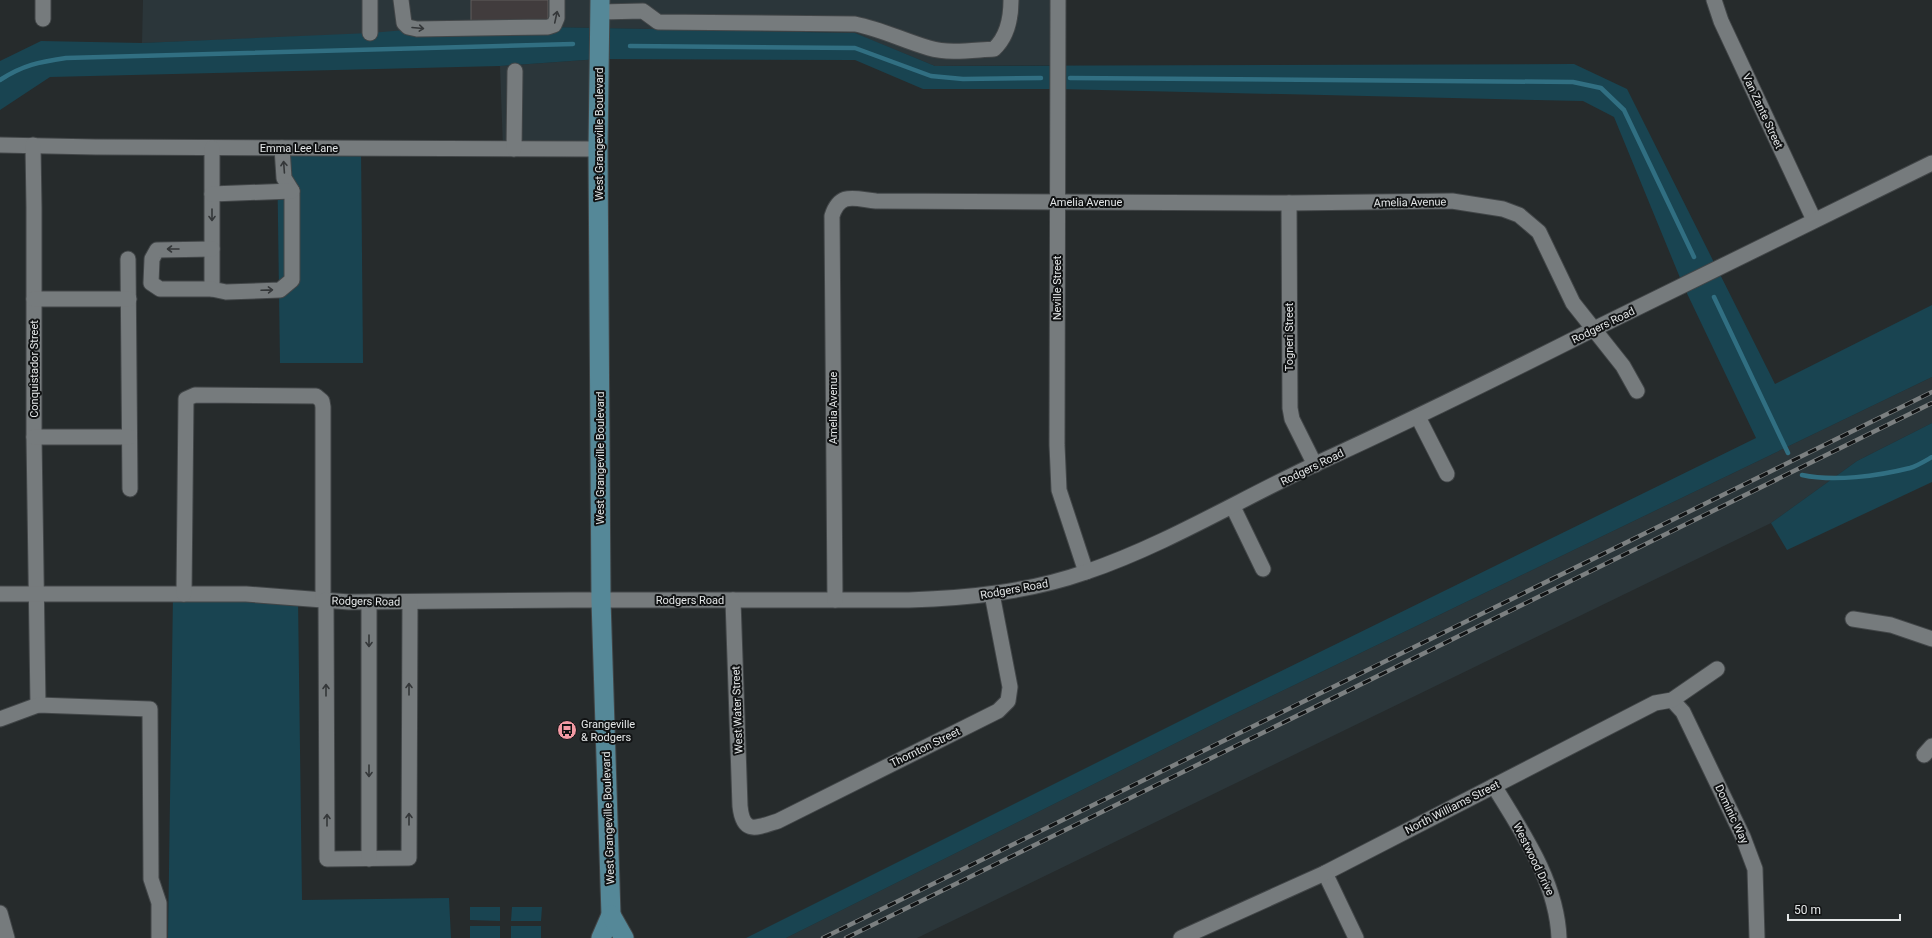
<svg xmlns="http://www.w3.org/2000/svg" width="1932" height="938" font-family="Roboto,sans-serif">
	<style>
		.built { fill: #2b363a }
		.green { fill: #194451 }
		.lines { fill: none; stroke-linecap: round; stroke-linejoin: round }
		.stream { stroke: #316f82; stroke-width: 4.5 }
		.building { fill: #413c3d; stroke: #615c5d }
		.minor-casing { stroke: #424648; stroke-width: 17 }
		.major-casing { stroke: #424648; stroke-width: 21 }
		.minor { stroke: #767b7d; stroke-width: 15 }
		.major { stroke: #558898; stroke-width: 19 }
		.rail-casing { stroke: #7c8081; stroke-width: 4.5 }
		.rail { stroke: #111314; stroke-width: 3; stroke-dasharray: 9; stroke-linecap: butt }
		.oneway { stroke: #343739 }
		.labels { text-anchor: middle; stroke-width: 4; stroke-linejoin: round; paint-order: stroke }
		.street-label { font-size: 11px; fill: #e4e7e8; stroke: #111314 }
		.poi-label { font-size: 11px; fill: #e4e7e8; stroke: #111314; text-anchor: start }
	</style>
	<rect width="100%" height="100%" fill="#262b2c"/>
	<g class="built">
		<path d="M 143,0 L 1058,0 L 1058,65 L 935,66 L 854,33 L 548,27 L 142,43 Z"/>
		<path d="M 599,59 L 598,149 L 503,149 L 500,66 Z"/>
		<path d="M 1932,377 L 1932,423 L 1857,461 L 1771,523 L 917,938 L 786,938 L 1232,715 Z"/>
	</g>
	<g class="green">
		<path d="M 548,27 L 855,33 L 935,66 L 1574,64 L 1627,89 L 1775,384 L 1932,305 L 1932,377 L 1232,715 L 786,938 L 746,938 L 1226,698 L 1756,438 L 1683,285 L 1614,117 L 1583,101 L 1058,89 L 923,89 L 855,60 L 599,59 L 500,66 L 50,77 L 0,110 L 0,61 L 41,41 L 142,43 L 370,33 L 417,29 Z"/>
		<path d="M 277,148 L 361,148 L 363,363 L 280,363 Z"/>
		<path d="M 1932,423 L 1932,482 L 1787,550 L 1771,523 L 1857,461 Z"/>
		<path d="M 173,594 L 298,598 L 302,900 L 449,898 L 451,938 L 168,938 Z"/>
		<path d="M 470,907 L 500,907 L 500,921 L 470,920 Z"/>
		<path d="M 512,907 L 542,907 L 541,921 L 511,921 Z"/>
		<rect x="470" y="926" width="30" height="12"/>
		<rect x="511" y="926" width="30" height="12"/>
	</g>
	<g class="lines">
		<g class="stream">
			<path d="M 630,46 L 855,48 L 931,76 L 963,79 L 1041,78"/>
			<path d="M 1070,78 L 1573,82 L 1601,88 L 1624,110 L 1694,257"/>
			<path d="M 0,80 C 23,65 39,62 66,58 L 573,44"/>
			<path d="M 1714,297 L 1788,453"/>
			<path d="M 1802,475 C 1834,482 1878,476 1910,468 C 1917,466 1925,461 1932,457"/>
		</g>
	</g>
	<path class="building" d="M 471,0 L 548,0 L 548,23 L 471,24 Z"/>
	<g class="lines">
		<defs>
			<g id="minor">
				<path d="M 43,0 L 43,19"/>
				<path d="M 370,0 L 370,33"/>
				<path d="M 401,0 L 404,23 L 408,27 L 417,29 L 548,27 L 554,25 L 557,18 L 557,0"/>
				<path d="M 1058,0 L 1057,445 L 1059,490 L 1086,572"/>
				<path d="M 1714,0 L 1721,21 L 1814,220"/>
				<path d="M 600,12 L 643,11 L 658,22 L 855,24 C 881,29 904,41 929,48 C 949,54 973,50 994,49 C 1007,37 1011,17 1011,0"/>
				<path d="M 0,145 L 96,147 L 598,149"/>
				<path d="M 33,145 L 34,208 L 34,437 L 38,705"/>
				<path d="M 212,148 L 212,289 L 226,292 L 280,290 L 292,280 L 292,191 L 284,178 L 282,148"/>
				<path d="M 514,149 L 515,71"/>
				<path d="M 212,194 L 292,191"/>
				<path d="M 1289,203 L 1290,408 L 1292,419 L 1315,465"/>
				<path d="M 212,249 L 157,250 L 152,259 L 151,283 L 160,289 L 212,289"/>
				<path d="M 128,259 L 130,489"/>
				<path d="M 34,299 L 129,299"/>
				<path d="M 1418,417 L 1447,474"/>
				<path d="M 34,437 L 129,437"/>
				<path d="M 1233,507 L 1263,569"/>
				<path d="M 0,594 L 246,594 L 349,602 L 573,600 L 909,600 C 969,598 1029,592 1086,572 C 1168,544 1242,498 1320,462 C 1412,420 1503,375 1594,329 C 1706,273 1819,218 1932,163"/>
				<path d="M 184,594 L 186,399 L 195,395 L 316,396 L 322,401 L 323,407 L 323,600"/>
				<path d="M 326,600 L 327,859 L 409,858 L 410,602"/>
				<path d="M 733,600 L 740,806 C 743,835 756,828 778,821 L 998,711 L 1008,701 L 1010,687 L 992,594"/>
				<path d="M 835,600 L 832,216 C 840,191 855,199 876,201 L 1289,203 L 1452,201 L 1503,209 L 1519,215 L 1539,232 L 1573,303 L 1623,366 L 1637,391"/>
				<path d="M 1853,619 L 1891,625 L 1932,639"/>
				<path d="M 1672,700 L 1683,712 L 1743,837 L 1755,869 L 1757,938"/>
				<path d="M 0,719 L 38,705 L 150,709 L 151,879 L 159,903 L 159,938"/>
				<path d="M 1924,755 L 1932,746"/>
				<path d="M 1494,786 C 1522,832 1557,882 1559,938"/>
				<path d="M 369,859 L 369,602"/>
				<path d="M 1325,873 L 1356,938"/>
				<path d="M 0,913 L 7,938"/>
				<path d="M 1181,938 L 1325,873 L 1655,703 L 1672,700 L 1717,669"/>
			</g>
			<g id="major">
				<path d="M 600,0 L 598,149 L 601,600 L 611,915 L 601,938"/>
				<path d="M 611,915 L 624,938"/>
			</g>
		</defs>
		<use href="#minor" class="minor-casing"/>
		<use href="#major" class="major-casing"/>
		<use href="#minor" class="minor"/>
		<use href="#major" class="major"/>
		<defs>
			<g id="rail">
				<path d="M 823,938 L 1932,392"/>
				<path d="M 846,938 L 1932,403"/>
			</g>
		</defs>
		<use href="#rail" class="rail-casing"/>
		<use href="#rail" class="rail"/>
	</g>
	<defs><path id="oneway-shaft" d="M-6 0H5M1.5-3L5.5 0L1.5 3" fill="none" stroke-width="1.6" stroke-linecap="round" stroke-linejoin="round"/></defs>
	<g class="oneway">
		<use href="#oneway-shaft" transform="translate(556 17) rotate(-78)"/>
		<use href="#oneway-shaft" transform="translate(418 28) rotate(5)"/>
		<use href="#oneway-shaft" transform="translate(284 167) rotate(-94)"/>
		<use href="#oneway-shaft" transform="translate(212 215) rotate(90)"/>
		<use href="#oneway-shaft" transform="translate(173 249) rotate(-180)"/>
		<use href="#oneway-shaft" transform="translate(267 290) rotate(-2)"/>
		<use href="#oneway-shaft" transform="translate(369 641) rotate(90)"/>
		<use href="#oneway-shaft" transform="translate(409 689) rotate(-90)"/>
		<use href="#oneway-shaft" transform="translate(326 690) rotate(-90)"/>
		<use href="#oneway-shaft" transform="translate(369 771) rotate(90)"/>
		<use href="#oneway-shaft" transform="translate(409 819) rotate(-90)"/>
		<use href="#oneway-shaft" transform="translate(327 820) rotate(-90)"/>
	</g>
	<defs>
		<symbol id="bus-disc" viewBox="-11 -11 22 22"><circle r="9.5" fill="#f49aa4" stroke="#111314"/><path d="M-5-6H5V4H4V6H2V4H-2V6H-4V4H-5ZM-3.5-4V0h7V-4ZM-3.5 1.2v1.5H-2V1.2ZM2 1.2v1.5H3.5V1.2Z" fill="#111"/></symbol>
	</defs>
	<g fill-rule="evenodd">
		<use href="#bus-disc" x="556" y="719" width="22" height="22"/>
	</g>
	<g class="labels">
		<g class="street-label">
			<text transform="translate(1763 111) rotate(65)" y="4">Van Zante Street</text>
			<text transform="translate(599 134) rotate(-90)" y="4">West Grangeville Boulevard</text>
			<text x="299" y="152">Emma Lee Lane</text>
			<text x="1086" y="206">Amelia Avenue</text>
			<text transform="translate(1410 202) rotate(-1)" y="4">Amelia Avenue</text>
			<text transform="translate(1057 288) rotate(-90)" y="4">Neville Street</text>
			<text transform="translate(1603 325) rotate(-26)" y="4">Rodgers Road</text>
			<text transform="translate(1289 337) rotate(-90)" y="4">Togneri Street</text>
			<text transform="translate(34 369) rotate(-90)" y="4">Conquistador Street</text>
			<text transform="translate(833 408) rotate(-90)" y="4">Amelia Avenue</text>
			<text transform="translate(600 458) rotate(-90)" y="4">West Grangeville Boulevard</text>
			<text transform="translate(1312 467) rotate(-26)" y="4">Rodgers Road</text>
			<text transform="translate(1014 589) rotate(-10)" y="4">Rodgers Road</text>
			<text x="690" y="604">Rodgers Road</text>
			<text transform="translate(366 601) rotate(1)" y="4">Rodgers Road</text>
			<text transform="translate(737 710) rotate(-92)" y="4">West Water Street</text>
			<text transform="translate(925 747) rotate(-26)" y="4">Thornton Street</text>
			<text transform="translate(1452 807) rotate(-27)" y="4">North Williams Street</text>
			<text transform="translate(1732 814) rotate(65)" y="4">Dominic Way</text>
			<text transform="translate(608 818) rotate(-92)" y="4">West Grangeville Boulevard</text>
			<text transform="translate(1534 859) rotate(64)" y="4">Westwood Drive</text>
		</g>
		<g class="poi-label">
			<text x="581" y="728">Grangeville<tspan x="581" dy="13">&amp; Rodgers</tspan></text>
		</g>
	</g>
	<path d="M1788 914v6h112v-6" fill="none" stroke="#e4e7e8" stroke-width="2"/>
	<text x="1794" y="914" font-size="12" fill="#e4e7e8" stroke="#111314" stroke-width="3" paint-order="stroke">50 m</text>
</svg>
